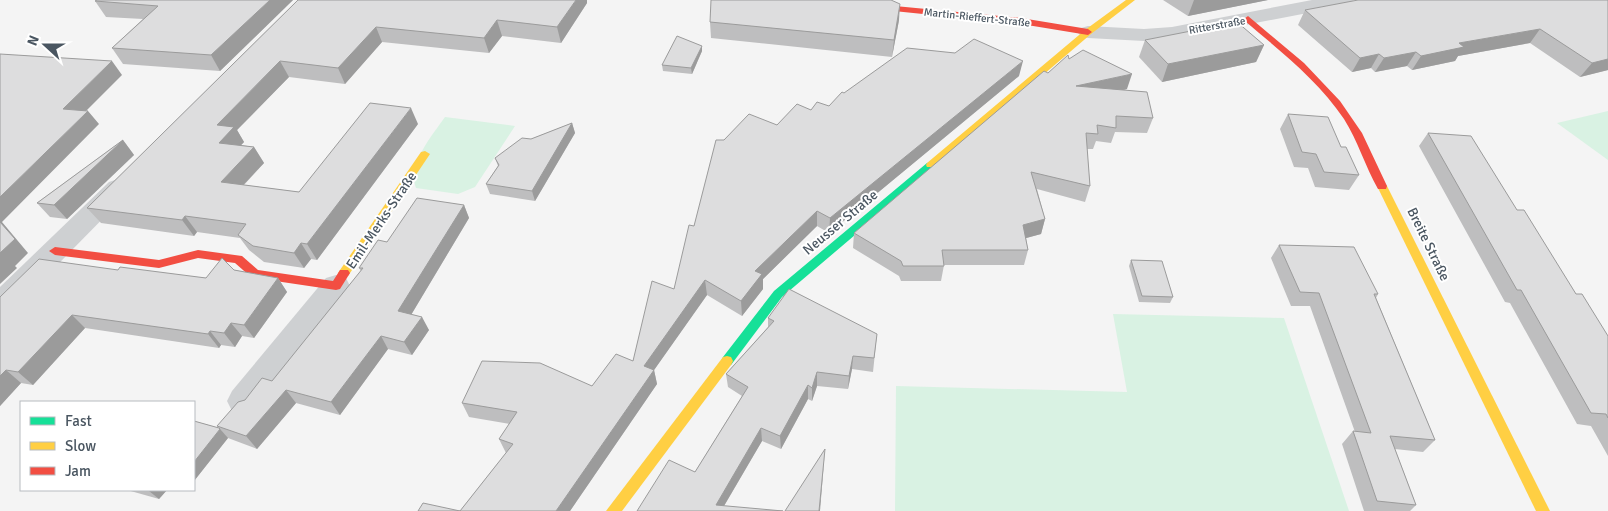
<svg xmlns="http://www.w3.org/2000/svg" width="1608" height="511" font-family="Signika,sans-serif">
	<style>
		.green { fill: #d9f2e3 }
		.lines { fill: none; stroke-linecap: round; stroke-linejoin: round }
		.street { fill: #ced0d2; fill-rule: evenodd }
		.fast { fill: #16e098; fill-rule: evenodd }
		.slow { fill: #ffcf43; fill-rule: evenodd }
		.jam { fill: #f24e42; fill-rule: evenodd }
		.wall { fill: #bebebf }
		.shaded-wall { fill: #9b9b9b }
		.building { fill: #ddddde; stroke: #9b9b9b }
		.labels { text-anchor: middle; stroke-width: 4; stroke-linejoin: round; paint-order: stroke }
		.far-street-label { font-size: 11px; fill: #4a5661; stroke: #fff }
		.street-label { font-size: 14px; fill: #4a5661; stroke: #fff }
	</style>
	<rect width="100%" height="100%" fill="#f4f4f4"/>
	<g class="green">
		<path d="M 1608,111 L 1608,160 L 1557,123 Z"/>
		<path d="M 445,117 L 515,126 L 475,187 L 458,194 L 416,188 C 407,164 432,136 445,117 Z"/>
		<path d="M 1113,314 L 1284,318 L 1349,511 L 895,511 L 896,386 L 1127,392 Z"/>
	</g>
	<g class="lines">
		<g class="street">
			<path d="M 1312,0 L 1354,0 L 1351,4 L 1344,6 L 1172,39 L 1144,41 L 1088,38 L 1081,36 L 1077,32 L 1081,28 L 1088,26 L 1144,29 L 1172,27 Z"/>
			<path d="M 118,179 L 127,182 L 131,188 L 127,194 L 10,313 L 0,316 L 0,287 L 109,182 Z"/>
			<path d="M 336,275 L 346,278 L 350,286 L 346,294 L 254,411 L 243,415 L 232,411 L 227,401 L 232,391 L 326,278 Z"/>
		</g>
		<path class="fast" d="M 931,162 L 936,165 L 935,167 L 782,297 L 731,365 L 727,366 L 723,365 L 721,361 L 723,357 L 774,291 L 927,163 Z"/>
		<g class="slow">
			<path d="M 1126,0 L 1135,0 L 1091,34 L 935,167 L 927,167 L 926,165 L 927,163 L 1085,30 Z"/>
			<path d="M 425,151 L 430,154 L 348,276 L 340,276 L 338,273 L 340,270 L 421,152 Z"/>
			<path d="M 1382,182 L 1387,186 L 1550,511 L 1536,511 L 1377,186 Z"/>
			<path d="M 727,356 L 731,357 L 733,361 L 731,365 L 622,511 L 606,511 L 723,357 Z"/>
		</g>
		<g class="jam">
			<path d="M 802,0 L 832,0 L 1021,18 L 1088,29 L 1092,32 L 1088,35 L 1021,24 L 806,2 Z"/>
			<path d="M 1248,16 L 1304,63 L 1340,101 L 1362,133 L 1387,186 L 1386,189 L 1378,189 C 1365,166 1358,141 1344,119 C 1318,80 1280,51 1245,21 L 1244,19 Z"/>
			<path d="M 55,247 L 159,260 L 198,250 L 242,256 L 258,270 L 333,281 L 340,270 L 348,270 L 350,273 L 340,289 L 336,290 L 255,278 L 251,277 L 235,263 L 198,258 L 159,268 L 55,255 L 49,251 Z"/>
		</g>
	</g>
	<g class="wall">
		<path d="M 97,0 L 293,0 L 220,71 L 123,64 L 112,48 L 143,19 L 106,17 L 95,1 Z"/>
		<path d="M 298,0 L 587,3 L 561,43 L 502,36 L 489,53 L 382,42 L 345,84 L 289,77 L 237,130 L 244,142 L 241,145 L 254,147 L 264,163 L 244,185 L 299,192 L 418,124 L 317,260 L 311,259 L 304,268 L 264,262 L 249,250 L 240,238 L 197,232 L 194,236 L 101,223 L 87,208 Z"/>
		<path d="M 1163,0 L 1268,0 L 1188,16 Z"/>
		<path d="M 1608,0 L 1608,70 L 1580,77 L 1530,43 L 1458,56 L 1455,61 L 1412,70 L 1407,66 L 1375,72 L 1371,68 L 1352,72 L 1298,25 L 1305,10 Z"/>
		<path d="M 899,20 L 892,57 L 711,38 L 710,22 Z"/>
		<path d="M 1145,40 L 1264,45 L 1256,62 L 1162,82 L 1139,57 Z"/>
		<path d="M 702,46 L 702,51 L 692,74 L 663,71 L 662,65 Z"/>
		<path d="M 1048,73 L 1127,89 L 1124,90 L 1153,118 L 1147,133 L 1115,132 L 1111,143 L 1096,141 L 1093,149 L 1087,149 L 1090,186 L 1085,202 L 1037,189 L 1045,219 L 1041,234 L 1026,238 L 1028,250 L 1024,265 L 944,265 L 941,281 L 901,281 L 899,276 L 853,248 L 854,233 Z"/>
		<path d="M 1019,76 L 829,233 L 817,226 L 763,279 L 763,289 L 742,316 L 707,295 L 654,370 L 657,384 L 570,511 L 418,511 L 460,511 L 506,453 L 499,439 L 510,424 L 469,417 L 462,403 L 592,386 L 633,361 L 674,289 L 694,226 L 724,140 L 777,125 L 811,110 L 829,106 L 844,93 Z"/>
		<path d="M 1288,114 L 1341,147 L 1359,175 L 1349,190 L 1315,187 L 1308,168 L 1294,167 L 1280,129 Z"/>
		<path d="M 572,123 L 575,133 L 535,201 L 490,194 L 486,184 L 498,166 L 495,158 L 531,139 Z"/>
		<path d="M 1428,133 L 1517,210 L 1576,294 L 1608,336 L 1608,456 L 1591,426 L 1577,424 L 1510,303 L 1505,302 L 1419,146 Z"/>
		<path d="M 123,140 L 134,155 L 67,219 L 50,217 L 37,203 Z"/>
		<path d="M 464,205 L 469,218 L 411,315 L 429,330 L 412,355 L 388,349 L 340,415 L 296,403 L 257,449 L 228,438 L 194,481 L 194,421 L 219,428 L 217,426 L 245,400 L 272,381 L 361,271 L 359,268 L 387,242 Z"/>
		<path d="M 1279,245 L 1378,294 L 1376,298 L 1435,440 L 1423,452 L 1395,449 L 1416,505 L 1410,511 L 1412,511 L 1364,511 L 1342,444 L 1353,431 L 1355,432 L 1310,306 L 1291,306 L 1271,258 Z"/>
		<path d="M 1131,260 L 1173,297 L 1170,303 L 1139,302 L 1129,266 Z"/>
		<path d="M 118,270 L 206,278 L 234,270 L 278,278 L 287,292 L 254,338 L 242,336 L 235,347 L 221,345 L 219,348 L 85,328 L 33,385 L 21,383 L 0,406 L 0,297 Z"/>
		<path d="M 768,318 L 877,334 L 873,372 L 852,369 L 848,389 L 817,386 L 812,401 L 808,399 L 781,449 L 762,441 L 724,506 L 637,511 L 695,472 L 742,396 L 728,387 L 726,374 L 768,327 Z"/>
		<path d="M 127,490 L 167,490 L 159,499 Z"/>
	</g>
	<g class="shaded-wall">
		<path d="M 270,0 L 293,0 L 220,71 L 211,55 Z"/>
		<path d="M 576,0 L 587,0 L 587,3 L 561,43 L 557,27 Z"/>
		<path d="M 1194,0 L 1268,0 L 1188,16 Z"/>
		<path d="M 900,4 L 899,20 L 892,57 L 894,40 Z"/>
		<path d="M 497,20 L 502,36 L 489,53 L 484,38 Z"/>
		<path d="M 376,27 L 382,42 L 345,84 L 338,68 Z"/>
		<path d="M 1540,29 L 1530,43 L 1458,56 L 1455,61 L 1412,70 L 1421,56 L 1459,43 Z"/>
		<path d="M 1264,45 L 1256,62 L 1162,82 L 1168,64 Z"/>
		<path d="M 702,46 L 702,51 L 692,74 L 691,68 Z"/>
		<path d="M 1416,52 L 1407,66 L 1375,72 L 1384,58 Z"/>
		<path d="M 1379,54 L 1371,68 L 1352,72 L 1360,58 Z"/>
		<path d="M 1608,59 L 1608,70 L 1580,77 L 1592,63 Z"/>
		<path d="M 112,61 L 122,75 L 74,123 L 63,109 Z"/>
		<path d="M 280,61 L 289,77 L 237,130 L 244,142 L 229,158 L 219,143 L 217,125 Z"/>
		<path d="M 1023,61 L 1019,76 L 829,233 L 830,218 Z"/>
		<path d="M 1132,74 L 1127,89 L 1072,101 L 1076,86 Z"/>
		<path d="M 411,108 L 418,124 L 317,260 L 307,244 Z"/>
		<path d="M 88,111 L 99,124 L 2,222 L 28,253 L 15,266 L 17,268 L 0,284 L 0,197 Z"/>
		<path d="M 572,123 L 575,133 L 535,201 L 532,191 Z"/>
		<path d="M 123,140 L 134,155 L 67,219 L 54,205 Z"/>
		<path d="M 254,147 L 264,163 L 231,198 L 221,182 Z"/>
		<path d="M 464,205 L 469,218 L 405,325 L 398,311 Z"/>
		<path d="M 817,211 L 817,226 L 763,279 L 763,289 L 742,316 L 741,301 L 755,271 Z"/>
		<path d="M 185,216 L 197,232 L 194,236 L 182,220 Z"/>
		<path d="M 1045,219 L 1041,234 L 1019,240 L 1023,225 Z"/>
		<path d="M 301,243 L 311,259 L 304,268 L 294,253 Z"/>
		<path d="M 278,278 L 287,292 L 254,338 L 244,325 Z"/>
		<path d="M 705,280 L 707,295 L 647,380 L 644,366 Z"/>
		<path d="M 72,315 L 85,328 L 33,385 L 18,372 Z"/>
		<path d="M 422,317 L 429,330 L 412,355 L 404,342 Z"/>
		<path d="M 231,323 L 242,336 L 235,347 L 224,333 Z"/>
		<path d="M 210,331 L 221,345 L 219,348 L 208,334 Z"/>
		<path d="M 381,336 L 388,349 L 340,415 L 331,402 Z"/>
		<path d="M 853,356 L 852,369 L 848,389 L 849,376 Z"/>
		<path d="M 6,370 L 21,383 L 0,406 L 0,376 Z"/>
		<path d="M 654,370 L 657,384 L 570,511 L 556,511 Z"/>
		<path d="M 817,372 L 817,386 L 812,401 L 812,388 Z"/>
		<path d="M 808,385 L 808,399 L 781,449 L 780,436 Z"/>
		<path d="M 286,390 L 296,403 L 257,449 L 246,436 Z"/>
		<path d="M 761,428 L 762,441 L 721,511 L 716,505 Z"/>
		<path d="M 220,429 L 228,438 L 194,481 L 194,462 Z"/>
		<path d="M 825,449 L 820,511 L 819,511 Z"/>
		<path d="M 150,490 L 167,490 L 159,499 L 149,491 Z"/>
	</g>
	<g class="building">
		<path d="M 97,0 L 270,0 L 211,55 L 112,48 L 158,6 L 95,1 Z"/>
		<path d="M 298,0 L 576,0 L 557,27 L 497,20 L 484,38 L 376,27 L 338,68 L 280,61 L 217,125 L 234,127 L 219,143 L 254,147 L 221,182 L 299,192 L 370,103 L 411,108 L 307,244 L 301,243 L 294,253 L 253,246 L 238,235 L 246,224 L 185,216 L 182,220 L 87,208 Z"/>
		<path d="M 711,0 L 891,0 L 900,4 L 894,40 L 710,22 Z"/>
		<path d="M 1358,0 L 1608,0 L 1608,59 L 1592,63 L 1540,29 L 1459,43 L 1464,47 L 1421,56 L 1416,52 L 1384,58 L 1379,54 L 1360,58 L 1305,10 Z"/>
		<path d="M 1237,22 L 1264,45 L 1168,64 L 1145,40 Z"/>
		<path d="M 677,36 L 702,46 L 691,68 L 662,65 Z"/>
		<path d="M 974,39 L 1023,61 L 830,218 L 817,211 L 755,271 L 762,274 L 741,301 L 705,280 L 644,366 L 654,370 L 556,511 L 418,511 L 423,503 L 460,511 L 513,444 L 499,439 L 517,412 L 462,403 L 482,361 L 540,363 L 592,386 L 616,354 L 633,361 L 652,281 L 674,289 L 689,225 L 694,226 L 716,140 L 724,140 L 749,114 L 777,125 L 797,104 L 811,110 L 817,102 L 829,106 L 842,92 L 844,93 L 907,48 L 955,53 Z"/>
		<path d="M 1083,50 L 1132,74 L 1076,86 L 1147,92 L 1153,118 L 1116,116 L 1116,128 L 1097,125 L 1098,134 L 1086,133 L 1090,186 L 1031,172 L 1045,219 L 1023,225 L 1028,250 L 942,250 L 944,266 L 903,266 L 901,261 L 854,233 L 1044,71 L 1048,73 L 1068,55 L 1069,59 Z"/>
		<path d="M 0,54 L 112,61 L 63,109 L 88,111 L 0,197 Z"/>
		<path d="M 1288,114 L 1328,117 L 1341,147 L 1346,147 L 1359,175 L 1324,172 L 1316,154 L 1302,152 Z"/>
		<path d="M 572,123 L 532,191 L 486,184 L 499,165 L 495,158 L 522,138 L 531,139 Z"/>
		<path d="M 1428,133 L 1471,136 L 1517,210 L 1524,210 L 1576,294 L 1582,294 L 1608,336 L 1608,418 L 1606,414 L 1591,413 L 1521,290 L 1517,290 Z"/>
		<path d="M 123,140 L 54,205 L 37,203 Z"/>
		<path d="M 417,198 L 464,205 L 398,311 L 422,317 L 404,342 L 381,336 L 331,402 L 286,390 L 246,436 L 217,426 L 238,402 L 245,400 L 262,378 L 272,381 L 363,268 L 359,268 L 378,240 L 387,242 Z"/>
		<path d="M 0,222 L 15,239 L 0,253 Z"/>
		<path d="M 1279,245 L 1354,247 L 1378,294 L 1374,294 L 1435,440 L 1390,436 L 1416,505 L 1377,501 L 1353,431 L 1371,433 L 1319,293 L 1300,292 Z"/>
		<path d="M 222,258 L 234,270 L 278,278 L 244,325 L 231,323 L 224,333 L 210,331 L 208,334 L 72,315 L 18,372 L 6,370 L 0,376 L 0,297 L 39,259 L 118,270 L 120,267 L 206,278 Z"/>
		<path d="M 1131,260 L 1162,261 L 1173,297 L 1142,296 Z"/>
		<path d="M 789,289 L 877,334 L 874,358 L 853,356 L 849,376 L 817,372 L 812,388 L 808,385 L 780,436 L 761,428 L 716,505 L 783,511 L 637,511 L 669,460 L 695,472 L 748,387 L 726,374 L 774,321 L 768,318 Z"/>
		<path d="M 194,421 L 219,428 L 220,429 L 194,462 Z"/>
		<path d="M 825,449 L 819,511 L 785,511 Z"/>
	</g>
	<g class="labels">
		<g class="far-street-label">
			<text transform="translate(977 17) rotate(6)" y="4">Martin-Rieffert-Straße</text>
			<text transform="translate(1217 25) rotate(-10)" y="4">Ritterstraße</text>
		</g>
		<g class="street-label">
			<text transform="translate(381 220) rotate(-56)" y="5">Emil-Merks-Straße</text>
			<text transform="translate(840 222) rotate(-40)" y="5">Neusser Straße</text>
			<text transform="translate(1429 244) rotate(64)" y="5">Breite Straße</text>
		</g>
	</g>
	<rect x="20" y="401" width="175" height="90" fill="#ffffff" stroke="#b7bbc0"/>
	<rect x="30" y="417" width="25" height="8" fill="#16e098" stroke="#b7bbc0"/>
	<text x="65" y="426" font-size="15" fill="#4a5661">Fast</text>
	<rect x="30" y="442" width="25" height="8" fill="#ffcf43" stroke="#b7bbc0"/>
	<text x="65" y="451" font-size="15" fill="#4a5661">Slow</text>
	<rect x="30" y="467" width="25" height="8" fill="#f24e42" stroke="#b7bbc0"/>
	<text x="65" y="476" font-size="15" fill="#4a5661">Jam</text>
	<g transform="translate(45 45) rotate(291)" stroke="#ffffff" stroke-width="4" paint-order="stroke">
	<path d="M0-4L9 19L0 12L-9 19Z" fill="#4a5661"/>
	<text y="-8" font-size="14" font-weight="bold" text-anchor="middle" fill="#4a5661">N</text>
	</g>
</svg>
